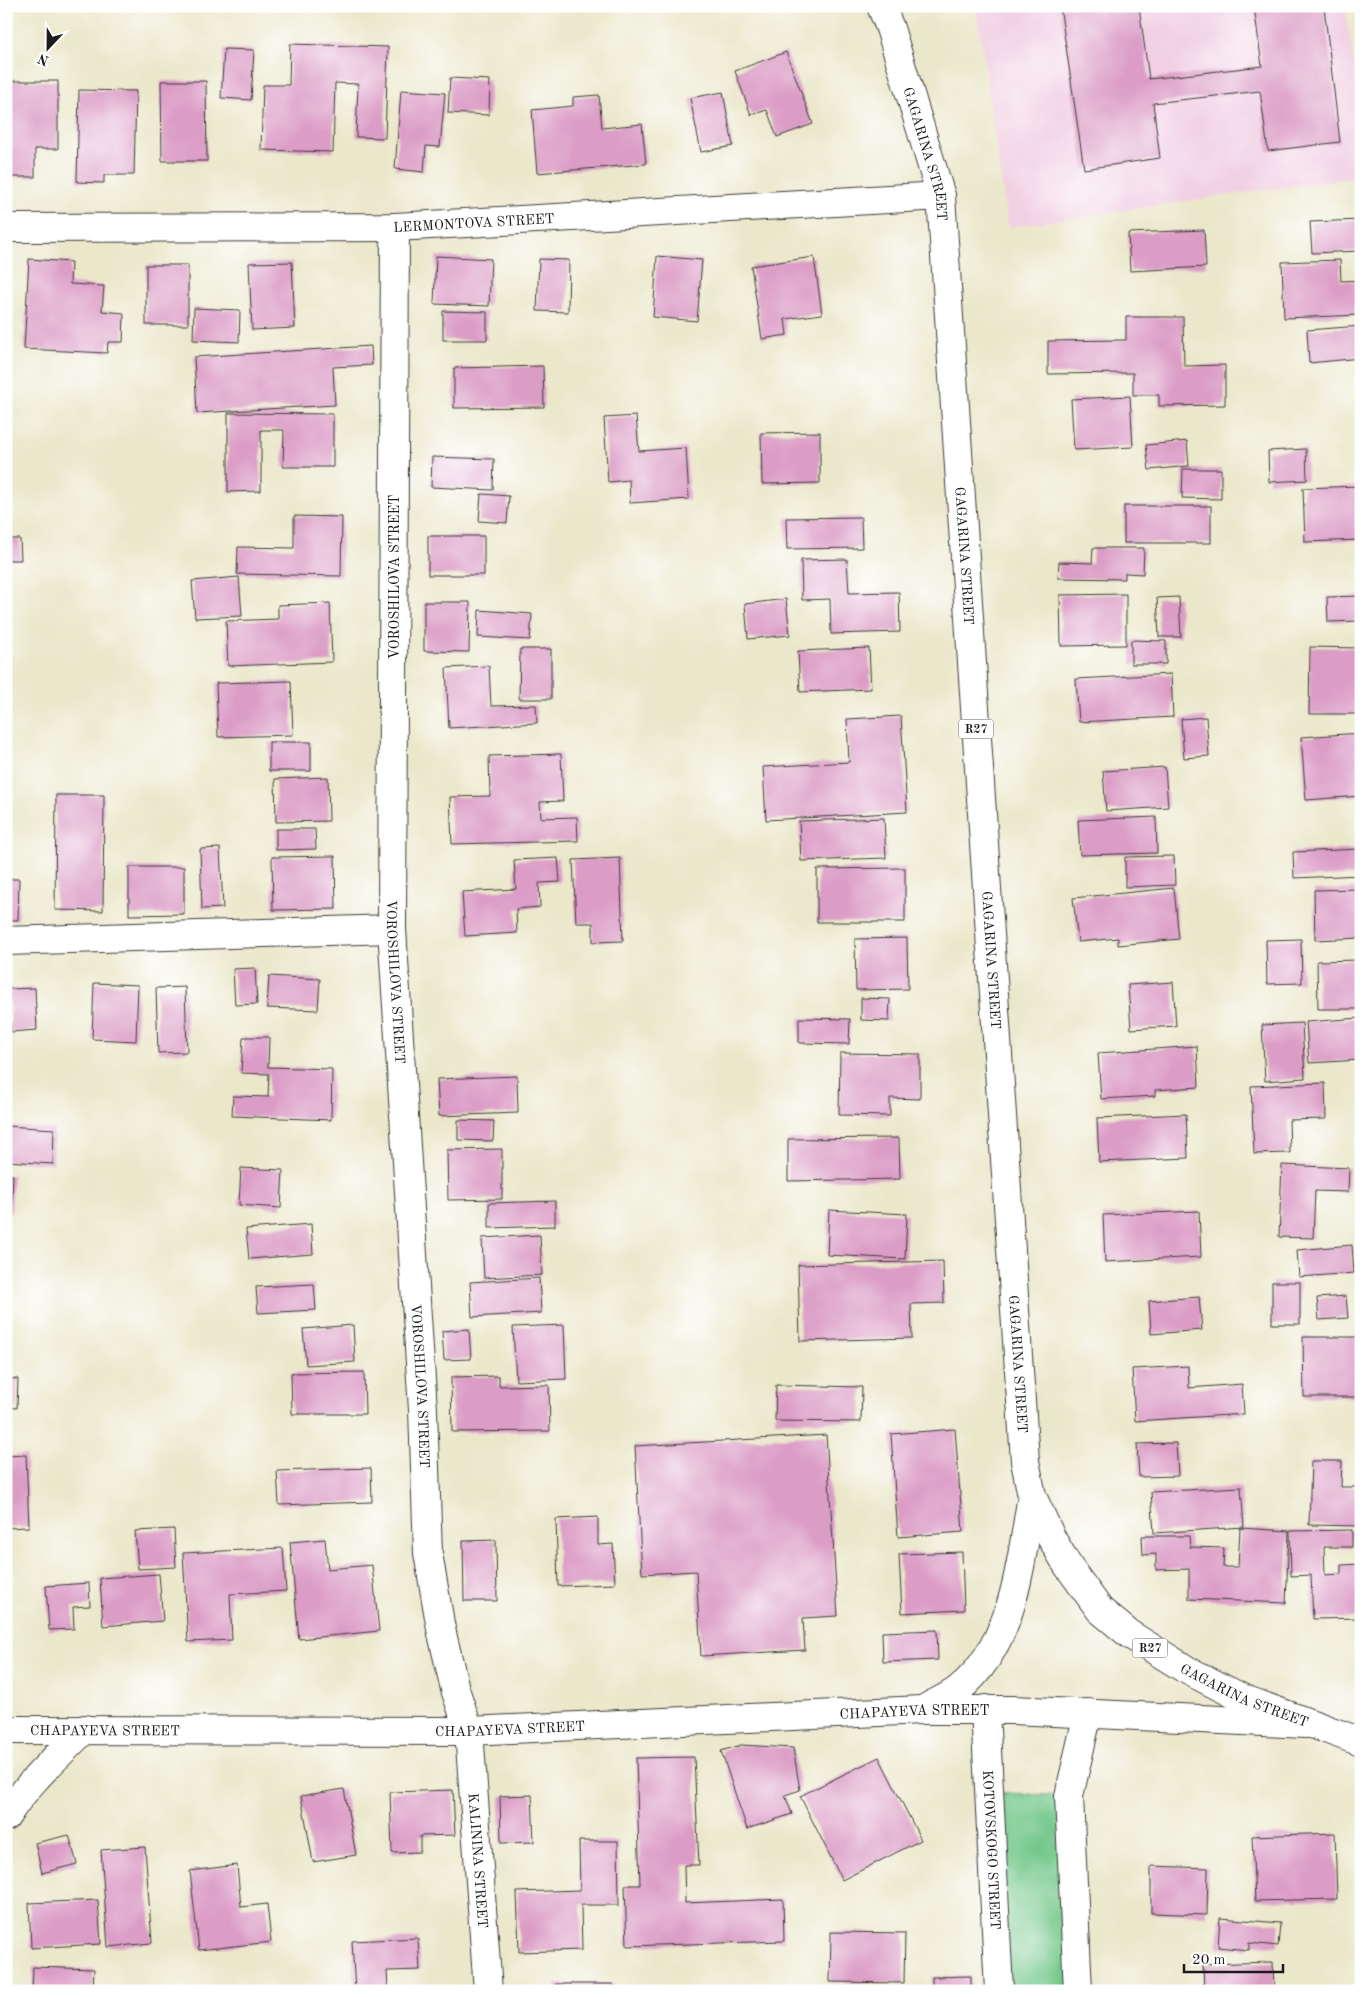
<svg xmlns="http://www.w3.org/2000/svg" width="1367" height="1997" font-family="'Old Standard TT',serif">
	<style>
		.built { fill: #f1d0e3 }
		.green { fill: #75c88b; stroke: #487254 }
		.building { fill: #db9cc6 }
		.lines { fill: none; stroke-linecap: round; stroke-linejoin: round }
		.minor-casing { stroke: #3b3a36; stroke-width: 30 }
		.major-casing { stroke: #3b3a36; stroke-width: 30 }
		.minor { stroke: #fff; stroke-width: 28 }
		.major { stroke: #fff; stroke-width: 28 }
		.labels { text-anchor: middle; stroke-width: 4.5; stroke-linejoin: round; paint-order: stroke }
		.shield { fill: #fff; stroke: #606060; stroke-width: 1 }
		.shield-label { font-size: 12px; font-weight: bold; fill: #1c1c1c }
		.street-label { font-size: 14px; fill: #1c1c1c; stroke: #fff }
	</style>
	<rect width="100%" height="100%" fill="#fff"/>
	<filter id="ink" filterUnits="userSpaceOnUse"><feTurbulence type="fractalNoise" baseFrequency=".02" numOctaves="2"/><feDisplacementMap in="SourceGraphic" scale="10" xChannelSelector="R" yChannelSelector="G"/><feConvolveMatrix kernelMatrix="1 2 1 2 8 2 1 2 1" color-interpolation-filters="sRGB"/></filter>
	<filter id="wash" filterUnits="userSpaceOnUse"><feTurbulence type="fractalNoise" baseFrequency=".0096" numOctaves="4" result="noise"/><feDisplacementMap in="SourceGraphic" scale="20" xChannelSelector="R" yChannelSelector="G"/><feGaussianBlur stdDeviation="1.12" result="paint"/><feColorMatrix in="noise" values="0 0 0 0 0 0 0 0 0 0 0 0 0 0 0 0 0 1.4 0 .05"/><feComposite in="paint" operator="in"/></filter>
	<g filter="url(#wash)">
		<rect width="100%" height="100%" fill="#ebe7cb"/>
		<path class="built" d="M 976,6 L 1345,6 L 1361,113 L 1361,176 L 1008,227 Z"/>
		<path class="green" d="M 989,1792 L 1069,1796 L 1078,1991 L 999,1991 Z"/>
		<g id="blocks">
			<g class="building">
				<path d="M 1060,6 L 1139,6 L 1149,79 L 1262,66 L 1254,6 L 1324,6 L 1340,142 L 1268,151 L 1260,91 L 1153,103 L 1160,158 L 1084,169 Z"/>
				<path d="M 290,44 L 388,47 L 385,138 L 356,137 L 358,84 L 335,83 L 333,152 L 261,150 L 263,85 L 289,85 Z"/>
				<path d="M 224,49 L 254,50 L 251,100 L 221,98 Z"/>
				<path d="M 786,52 L 813,124 L 777,137 L 767,110 L 751,115 L 735,71 Z"/>
				<path d="M 450,78 L 490,80 L 489,115 L 448,113 Z"/>
				<path d="M 6,81 L 58,81 L 58,149 L 35,149 L 35,177 L 6,177 Z"/>
				<path d="M 161,81 L 206,81 L 207,161 L 162,161 Z"/>
				<path d="M 79,90 L 136,91 L 134,175 L 104,175 L 104,183 L 77,182 Z"/>
				<path d="M 401,90 L 445,93 L 440,147 L 426,146 L 424,172 L 395,169 Z"/>
				<path d="M 723,92 L 733,146 L 701,152 L 690,98 Z"/>
				<path d="M 599,95 L 602,128 L 642,124 L 646,164 L 537,173 L 532,110 L 573,106 L 573,97 Z"/>
				<path d="M 1361,220 L 1361,251 L 1312,253 L 1310,222 Z"/>
				<path d="M 1204,230 L 1206,267 L 1130,271 L 1128,233 Z"/>
				<path d="M 436,256 L 491,259 L 489,306 L 434,304 Z"/>
				<path d="M 657,256 L 702,260 L 697,321 L 653,317 Z"/>
				<path d="M 814,257 L 822,314 L 785,319 L 787,335 L 762,339 L 751,266 Z"/>
				<path d="M 29,259 L 71,262 L 70,284 L 104,286 L 102,311 L 124,313 L 123,342 L 108,342 L 107,353 L 24,349 Z"/>
				<path d="M 539,259 L 569,260 L 568,312 L 537,311 Z"/>
				<path d="M 1340,260 L 1341,281 L 1361,280 L 1361,315 L 1284,318 L 1282,262 Z"/>
				<path d="M 292,262 L 295,328 L 252,330 L 249,263 Z"/>
				<rect x="146" y="265" width="42" height="60"/>
				<path d="M 194,308 L 240,310 L 239,342 L 193,340 Z"/>
				<path d="M 443,311 L 487,312 L 487,340 L 443,340 Z"/>
				<path d="M 1126,317 L 1183,317 L 1184,366 L 1225,365 L 1225,405 L 1159,406 L 1159,395 L 1133,395 L 1133,373 L 1048,374 L 1048,341 L 1126,340 Z"/>
				<path d="M 1361,326 L 1361,358 L 1309,363 L 1307,330 Z"/>
				<path d="M 371,346 L 372,365 L 333,367 L 335,405 L 197,413 L 194,357 Z"/>
				<path d="M 543,366 L 544,407 L 454,408 L 454,368 Z"/>
				<path d="M 1130,396 L 1133,447 L 1074,450 L 1071,399 Z"/>
				<path d="M 228,413 L 333,414 L 333,467 L 283,467 L 284,430 L 261,430 L 261,491 L 228,492 Z"/>
				<path d="M 636,416 L 639,451 L 686,448 L 689,499 L 630,503 L 629,480 L 608,482 L 604,418 Z"/>
				<path d="M 820,432 L 820,483 L 762,484 L 761,433 Z"/>
				<path d="M 1187,441 L 1189,466 L 1149,470 L 1146,445 Z"/>
				<path d="M 1306,449 L 1307,480 L 1269,482 L 1268,451 Z"/>
				<path d="M 432,457 L 494,459 L 493,490 L 431,487 Z"/>
				<path d="M 1183,469 L 1221,469 L 1221,499 L 1182,498 Z"/>
				<path d="M 1361,486 L 1361,540 L 1305,542 L 1303,488 Z"/>
				<path d="M 481,494 L 509,496 L 507,523 L 479,521 Z"/>
				<rect x="1124" y="506" width="87" height="37"/>
				<path d="M 294,516 L 342,517 L 341,576 L 237,574 L 238,547 L 294,548 Z"/>
				<path d="M 861,517 L 862,548 L 787,549 L 786,518 Z"/>
				<rect x="428" y="536" width="56" height="39"/>
				<path d="M 6,539 L 20,539 L 21,560 L 6,560 Z"/>
				<path d="M 1093,548 L 1144,548 L 1143,574 L 1125,573 L 1125,579 L 1058,578 L 1059,562 L 1092,563 Z"/>
				<path d="M 847,559 L 849,593 L 899,592 L 900,632 L 831,634 L 830,599 L 802,600 L 801,560 Z"/>
				<path d="M 239,577 L 242,616 L 195,618 L 192,581 Z"/>
				<path d="M 1126,594 L 1126,645 L 1061,646 L 1060,595 Z"/>
				<path d="M 1361,596 L 1361,621 L 1328,622 L 1327,597 Z"/>
				<path d="M 1179,597 L 1181,637 L 1159,637 L 1157,598 Z"/>
				<path d="M 786,599 L 790,635 L 748,639 L 745,604 Z"/>
				<path d="M 424,602 L 470,602 L 469,652 L 424,651 Z"/>
				<path d="M 330,603 L 332,662 L 228,666 L 226,621 L 278,619 L 278,605 Z"/>
				<path d="M 479,610 L 532,614 L 530,640 L 478,637 Z"/>
				<path d="M 1131,640 L 1166,641 L 1166,664 L 1131,664 Z"/>
				<path d="M 1310,647 L 1361,648 L 1361,714 L 1309,714 Z"/>
				<path d="M 869,648 L 871,689 L 800,692 L 798,651 Z"/>
				<path d="M 520,649 L 551,649 L 551,699 L 519,699 Z"/>
				<path d="M 489,666 L 491,706 L 536,705 L 537,723 L 449,728 L 446,668 Z"/>
				<path d="M 1171,674 L 1173,717 L 1079,722 L 1076,679 Z"/>
				<path d="M 291,681 L 293,735 L 218,737 L 216,683 Z"/>
				<path d="M 901,716 L 907,812 L 766,820 L 763,767 L 849,762 L 847,719 Z"/>
				<path d="M 1206,717 L 1209,756 L 1184,758 L 1181,719 Z"/>
				<path d="M 1361,733 L 1361,796 L 1306,800 L 1301,737 Z"/>
				<rect x="269" y="742" width="42" height="29"/>
				<path d="M 561,754 L 563,801 L 540,802 L 541,818 L 577,817 L 578,841 L 452,844 L 450,797 L 490,796 L 489,756 Z"/>
				<path d="M 1165,767 L 1168,807 L 1106,811 L 1103,771 Z"/>
				<path d="M 328,777 L 329,821 L 276,822 L 275,779 Z"/>
				<path d="M 56,795 L 104,795 L 103,911 L 55,910 Z"/>
				<path d="M 1156,817 L 1157,853 L 1080,855 L 1078,820 Z"/>
				<path d="M 884,818 L 886,858 L 801,861 L 799,821 Z"/>
				<path d="M 276,829 L 315,829 L 316,849 L 276,850 Z"/>
				<path d="M 220,848 L 223,908 L 202,909 L 200,849 Z"/>
				<path d="M 1361,849 L 1361,875 L 1294,878 L 1293,852 Z"/>
				<path d="M 335,856 L 336,909 L 273,910 L 272,857 Z"/>
				<path d="M 1174,856 L 1175,885 L 1125,887 L 1125,857 Z"/>
				<path d="M 558,858 L 560,882 L 539,883 L 540,907 L 516,909 L 517,933 L 465,936 L 462,892 L 516,889 L 514,860 Z"/>
				<path d="M 620,858 L 623,941 L 593,942 L 593,923 L 576,923 L 573,860 Z"/>
				<path d="M 129,867 L 184,867 L 184,914 L 129,915 Z"/>
				<path d="M 905,868 L 905,922 L 817,922 L 817,869 Z"/>
				<path d="M 6,879 L 19,879 L 18,920 L 6,920 Z"/>
				<path d="M 1174,888 L 1179,939 L 1118,945 L 1118,938 L 1078,942 L 1073,898 Z"/>
				<path d="M 1361,889 L 1361,938 L 1315,940 L 1314,890 Z"/>
				<path d="M 907,938 L 908,989 L 856,990 L 855,939 Z"/>
				<path d="M 1301,939 L 1302,983 L 1267,984 L 1266,940 Z"/>
				<path d="M 1361,960 L 1361,1009 L 1318,1009 L 1317,961 Z"/>
				<path d="M 255,968 L 257,1004 L 235,1005 L 233,969 Z"/>
				<path d="M 269,976 L 320,979 L 318,1010 L 267,1008 Z"/>
				<path d="M 1173,982 L 1176,1026 L 1131,1029 L 1128,985 Z"/>
				<path d="M 94,983 L 138,985 L 136,1041 L 92,1039 Z"/>
				<path d="M 185,987 L 187,1052 L 158,1053 L 156,988 Z"/>
				<path d="M 35,988 L 37,1030 L 11,1032 L 9,989 Z"/>
				<path d="M 861,998 L 890,999 L 889,1021 L 861,1020 Z"/>
				<path d="M 799,1018 L 850,1019 L 849,1044 L 799,1043 Z"/>
				<path d="M 1361,1018 L 1361,1060 L 1309,1063 L 1306,1022 Z"/>
				<path d="M 1302,1023 L 1305,1078 L 1265,1081 L 1262,1025 Z"/>
				<path d="M 243,1037 L 269,1037 L 268,1067 L 332,1069 L 331,1120 L 232,1116 L 233,1096 L 268,1097 L 269,1074 L 241,1073 Z"/>
				<path d="M 1197,1046 L 1199,1087 L 1155,1090 L 1155,1096 L 1101,1099 L 1098,1053 Z"/>
				<path d="M 840,1053 L 920,1054 L 920,1099 L 890,1098 L 890,1116 L 839,1115 Z"/>
				<path d="M 517,1076 L 518,1113 L 439,1116 L 437,1079 Z"/>
				<path d="M 1325,1083 L 1326,1119 L 1289,1120 L 1290,1153 L 1254,1154 L 1251,1086 Z"/>
				<path d="M 1186,1114 L 1188,1158 L 1099,1162 L 1097,1118 Z"/>
				<path d="M 458,1120 L 494,1121 L 493,1141 L 458,1140 Z"/>
				<path d="M 6,1126 L 54,1129 L 53,1164 L 6,1161 Z"/>
				<path d="M 899,1138 L 900,1179 L 788,1181 L 788,1139 Z"/>
				<path d="M 502,1149 L 502,1199 L 448,1200 L 447,1150 Z"/>
				<path d="M 1282,1165 L 1349,1168 L 1348,1192 L 1315,1191 L 1313,1238 L 1279,1237 Z"/>
				<path d="M 241,1168 L 283,1170 L 281,1208 L 239,1205 Z"/>
				<path d="M 6,1175 L 13,1175 L 11,1212 L 6,1212 Z"/>
				<path d="M 555,1201 L 555,1226 L 489,1228 L 489,1203 Z"/>
				<path d="M 829,1210 L 907,1214 L 905,1259 L 827,1255 Z"/>
				<path d="M 1199,1211 L 1201,1257 L 1105,1262 L 1103,1215 Z"/>
				<path d="M 311,1224 L 313,1254 L 249,1259 L 246,1229 Z"/>
				<path d="M 540,1235 L 542,1275 L 484,1278 L 482,1238 Z"/>
				<path d="M 1352,1245 L 1354,1273 L 1299,1277 L 1297,1250 Z"/>
				<path d="M 943,1261 L 944,1303 L 911,1304 L 912,1338 L 800,1341 L 798,1265 Z"/>
				<path d="M 539,1278 L 541,1313 L 472,1317 L 470,1282 Z"/>
				<rect x="1272" y="1282" width="28" height="42"/>
				<path d="M 314,1284 L 316,1310 L 258,1313 L 256,1287 Z"/>
				<path d="M 1346,1296 L 1348,1318 L 1319,1320 L 1317,1298 Z"/>
				<path d="M 1199,1297 L 1202,1330 L 1151,1334 L 1149,1301 Z"/>
				<path d="M 353,1325 L 355,1362 L 306,1365 L 303,1329 Z"/>
				<path d="M 564,1325 L 566,1379 L 516,1381 L 513,1327 Z"/>
				<path d="M 6,1327 L 8,1327 L 9,1365 L 6,1365 Z"/>
				<path d="M 469,1329 L 471,1359 L 444,1360 L 442,1331 Z"/>
				<path d="M 1303,1337 L 1361,1337 L 1361,1397 L 1304,1397 Z"/>
				<path d="M 1188,1366 L 1189,1388 L 1242,1384 L 1244,1414 L 1135,1421 L 1132,1369 Z"/>
				<path d="M 364,1372 L 365,1414 L 292,1414 L 291,1373 Z"/>
				<path d="M 499,1376 L 499,1386 L 549,1385 L 550,1431 L 452,1432 L 451,1377 Z"/>
				<path d="M 6,1378 L 18,1379 L 17,1408 L 6,1407 Z"/>
				<path d="M 776,1385 L 862,1387 L 861,1422 L 775,1421 Z"/>
				<path d="M 955,1429 L 963,1532 L 898,1537 L 891,1434 Z"/>
				<path d="M 826,1435 L 838,1616 L 803,1618 L 805,1650 L 701,1656 L 696,1571 L 642,1574 L 635,1446 Z"/>
				<path d="M 1176,1443 L 1178,1476 L 1139,1477 L 1137,1444 Z"/>
				<path d="M 26,1455 L 29,1527 L 6,1528 L 6,1456 Z"/>
				<path d="M 1311,1461 L 1342,1461 L 1341,1487 L 1361,1487 L 1361,1526 L 1309,1525 Z"/>
				<path d="M 371,1468 L 372,1502 L 279,1505 L 277,1471 Z"/>
				<path d="M 1241,1487 L 1244,1527 L 1154,1533 L 1151,1492 Z"/>
				<path d="M 598,1517 L 598,1545 L 613,1544 L 615,1584 L 558,1586 L 556,1519 Z"/>
				<path d="M 1240,1528 L 1289,1531 L 1286,1603 L 1189,1599 L 1189,1569 L 1156,1570 L 1156,1554 L 1143,1555 L 1142,1536 L 1189,1536 L 1190,1547 L 1224,1548 L 1223,1567 L 1238,1567 Z"/>
				<path d="M 174,1529 L 176,1567 L 138,1569 L 135,1531 Z"/>
				<path d="M 1352,1530 L 1352,1547 L 1324,1547 L 1325,1575 L 1341,1574 L 1341,1565 L 1361,1564 L 1361,1618 L 1313,1619 L 1311,1575 L 1291,1576 L 1290,1531 Z"/>
				<path d="M 325,1539 L 328,1569 L 372,1565 L 379,1631 L 299,1639 L 290,1542 Z"/>
				<path d="M 496,1540 L 497,1601 L 464,1601 L 463,1541 Z"/>
				<path d="M 283,1548 L 286,1591 L 230,1594 L 232,1640 L 188,1642 L 183,1553 Z"/>
				<path d="M 962,1552 L 964,1610 L 902,1613 L 899,1554 Z"/>
				<path d="M 159,1574 L 163,1621 L 103,1626 L 100,1578 Z"/>
				<path d="M 89,1583 L 90,1606 L 73,1607 L 74,1629 L 49,1630 L 46,1586 Z"/>
				<path d="M 937,1630 L 938,1660 L 883,1662 L 882,1632 Z"/>
				<path d="M 741,1745 L 793,1748 L 800,1790 L 785,1795 L 792,1814 L 747,1829 L 721,1751 Z"/>
				<path d="M 694,1757 L 699,1865 L 684,1865 L 685,1903 L 783,1899 L 784,1941 L 627,1946 L 625,1885 L 640,1885 L 636,1758 Z"/>
				<path d="M 879,1757 L 921,1840 L 842,1880 L 800,1796 Z"/>
				<path d="M 344,1789 L 356,1855 L 313,1862 L 301,1796 Z"/>
				<path d="M 453,1790 L 455,1835 L 420,1836 L 420,1852 L 392,1853 L 390,1792 Z"/>
				<path d="M 532,1795 L 534,1842 L 501,1843 L 500,1796 Z"/>
				<path d="M 1335,1833 L 1337,1899 L 1255,1901 L 1252,1836 Z"/>
				<path d="M 69,1835 L 77,1864 L 42,1873 L 35,1843 Z"/>
				<path d="M 579,1841 L 618,1841 L 619,1905 L 581,1905 L 582,1950 L 519,1952 L 517,1892 L 580,1890 Z"/>
				<path d="M 145,1847 L 152,1943 L 108,1947 L 101,1850 Z"/>
				<path d="M 237,1865 L 241,1907 L 267,1904 L 271,1942 L 199,1950 L 190,1871 Z"/>
				<path d="M 1151,1866 L 1208,1868 L 1207,1915 L 1151,1913 Z"/>
				<path d="M 98,1900 L 101,1944 L 31,1948 L 29,1903 Z"/>
				<path d="M 1220,1918 L 1280,1923 L 1278,1946 L 1249,1943 L 1249,1950 L 1218,1947 Z"/>
				<path d="M 831,1932 L 905,1933 L 904,1983 L 830,1982 Z"/>
				<path d="M 418,1938 L 420,1970 L 387,1971 L 388,1989 L 355,1991 L 352,1941 Z"/>
				<path d="M 1273,1962 L 1274,1991 L 1204,1991 L 1203,1964 Z"/>
				<path d="M 33,1967 L 94,1969 L 93,1991 L 32,1991 Z"/>
				<path d="M 971,1976 L 971,1991 L 932,1991 L 932,1977 Z"/>
				<rect x="556" y="1984" width="57" height="7"/>
			</g>
		</g>
	</g>
	<g filter="url(#ink)">
		<use href="#blocks" fill-opacity="0" stroke="#3b3a36" stroke-width="1"/>
		<g class="lines">
			<defs>
				<g id="minor">
					<path id="s1" d="M 395,227 L 392,929 L 423,1410 L 428,1553 L 441,1629 L 455,1689 L 469,1731 L 488,1991"/>
					<path id="s2" d="M 6,228 L 395,227 L 941,196"/>
					<path d="M 6,941 L 392,929"/>
					<path d="M 926,1708 C 936,1702 949,1697 959,1689 C 1015,1643 1020,1563 1032,1496"/>
					<path id="s3" d="M 985,1709 L 999,1991"/>
					<path id="s4" d="M 6,1730 L 469,1731 L 922,1710 L 1013,1710 L 1306,1724"/>
					<path d="M 6,1817 C 27,1783 57,1757 85,1729"/>
					<path d="M 1078,1991 L 1069,1796 L 1088,1713"/>
				</g>
				<g id="major">
					<path id="s5" d="M 881,6 L 890,28 L 941,196 L 1025,1461 L 1032,1496 L 1052,1539 L 1068,1566 L 1100,1610 L 1129,1634 L 1187,1670 L 1244,1699 L 1361,1742"/>
				</g>
			</defs>
			<use href="#minor" class="minor-casing"/>
			<use href="#major" class="major-casing"/>
			<use href="#minor" class="minor"/>
			<use href="#major" class="major"/>
		</g>
	</g>
	<g class="labels">
		<g class="shield">
			<rect x="958.5" y="719.5" width="35" height="19" rx="4"/>
			<rect x="1132.5" y="1638.5" width="35" height="19" rx="4"/>
		</g>
		<g class="shield-label">
			<text x="976" y="733">R27</text>
			<text x="1150" y="1652">R27</text>
		</g>
		<g class="street-label">
			<text dy="5" stroke="none"><textPath href="#s5" startOffset="155">GAGARINA STREET</textPath></text>
			<text dy="5" stroke="none"><textPath href="#s2" startOffset="468">LERMONTOVA STREET</textPath></text>
			<text dy="5" stroke="none"><textPath href="#s5" startOffset="560">GAGARINA STREET</textPath></text>
			<text transform="translate(394 577) rotate(-90)" y="5">VOROSHILOVA STREET</text>
			<text dy="5" stroke="none"><textPath href="#s5" startOffset="965">GAGARINA STREET</textPath></text>
			<text dy="5" stroke="none"><textPath href="#s1" startOffset="755">VOROSHILOVA STREET</textPath></text>
			<text dy="5" stroke="none"><textPath href="#s5" startOffset="1370">GAGARINA STREET</textPath></text>
			<text dy="5" stroke="none"><textPath href="#s1" startOffset="1160">VOROSHILOVA STREET</textPath></text>
			<text dy="5" stroke="none"><textPath href="#s5" startOffset="1805">GAGARINA STREET</textPath></text>
			<text dy="5" stroke="none"><textPath href="#s4" startOffset="909">CHAPAYEVA STREET</textPath></text>
			<text dy="5" stroke="none"><textPath href="#s4" startOffset="504">CHAPAYEVA STREET</textPath></text>
			<text dy="5" stroke="none"><textPath href="#s4" startOffset="99">CHAPAYEVA STREET</textPath></text>
			<text dy="5" stroke="none"><textPath href="#s3" startOffset="141">KOTOVSKOGO STREET</textPath></text>
			<text dy="5" stroke="none"><textPath href="#s1" startOffset="1640">KALININA STREET</textPath></text>
		</g>
	</g>
	<rect width="1367" height="1997" fill="none" stroke="#fff" stroke-width="25"/>
	<g transform="translate(48 48) rotate(202)" stroke="#ffffff" stroke-width="4" paint-order="stroke">
	<path d="M0-4L9 19L0 12L-9 19Z" fill="#1c1c1c"/>
	<text y="-8" font-size="14" font-weight="bold" text-anchor="middle" fill="#1c1c1c">N</text>
	</g>
	<path d="M1184 1964v8h99v-8" fill="none" stroke="#1c1c1c" stroke-width="2.5"/>
	<text x="1192" y="1964" font-size="15" fill="#1c1c1c" stroke="#ffffff" stroke-width="4" paint-order="stroke">20 m</text>
</svg>
